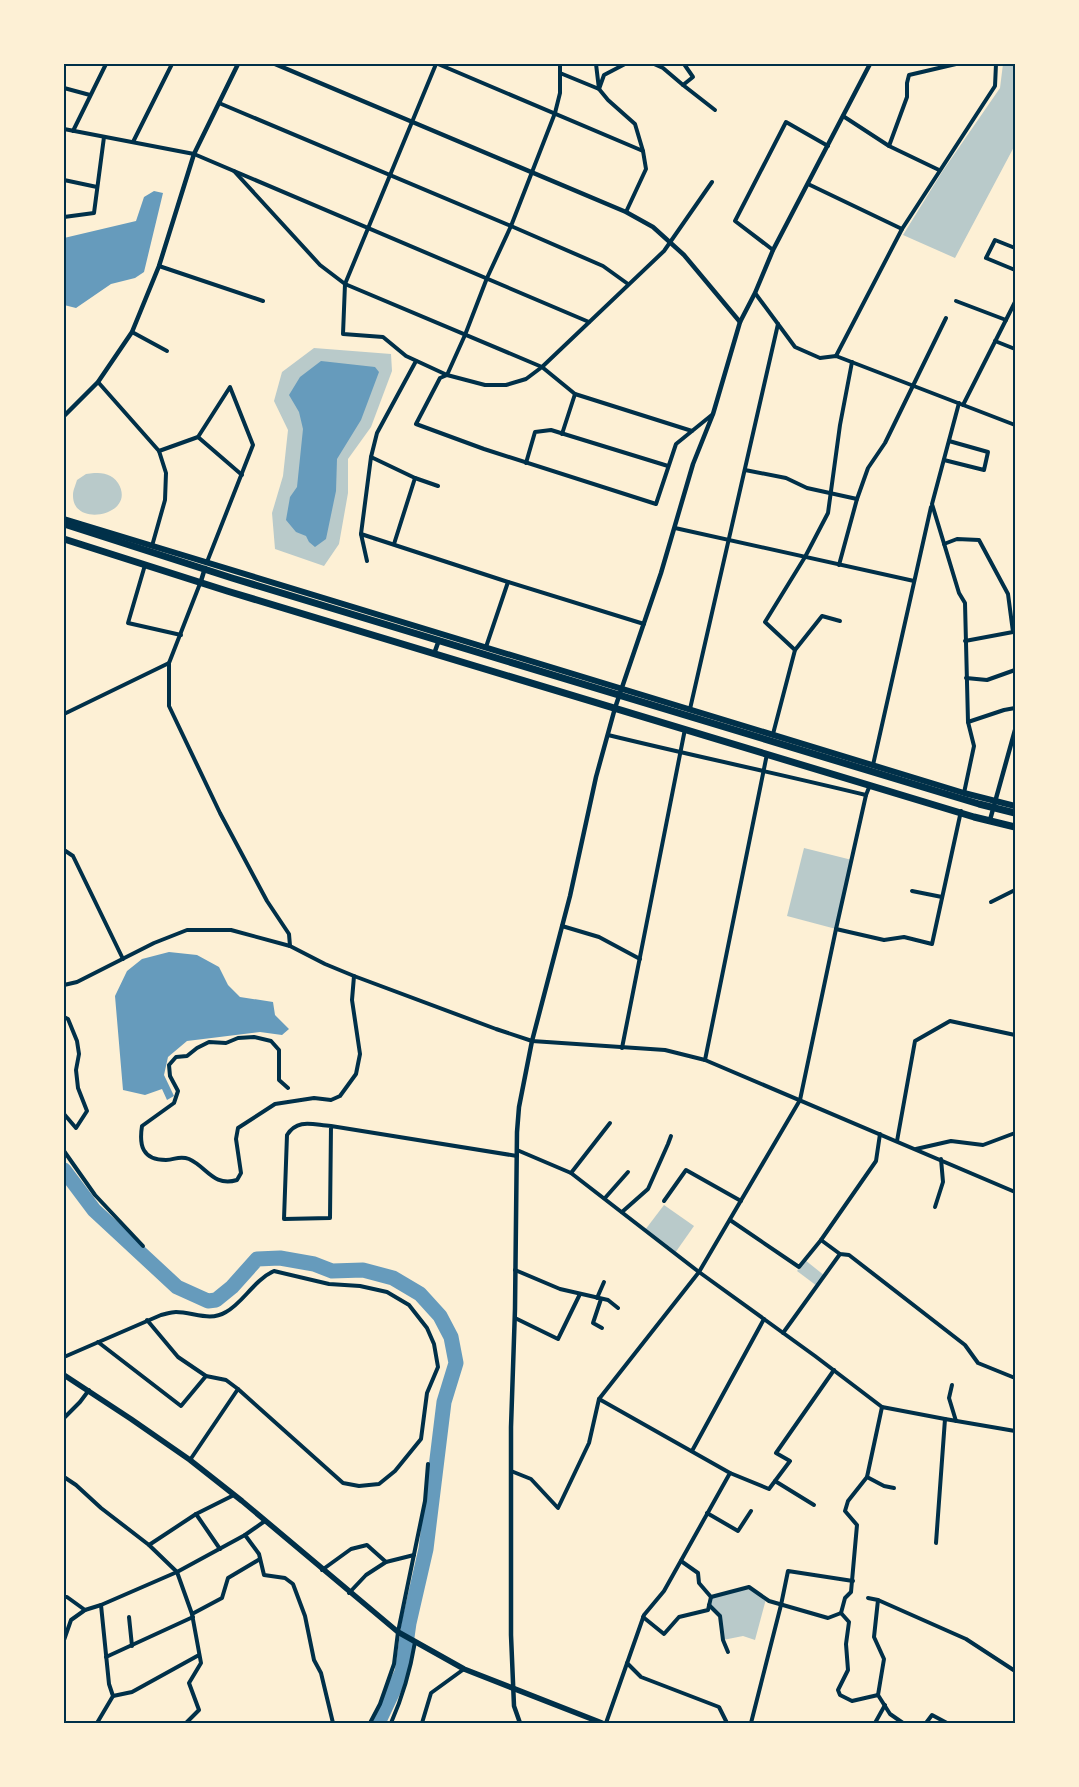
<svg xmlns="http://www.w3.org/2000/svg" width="1079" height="1787" font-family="'Work Sans',sans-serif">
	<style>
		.green { fill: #b9caca }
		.water { fill: #669bbc }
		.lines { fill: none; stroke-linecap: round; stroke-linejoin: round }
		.river { stroke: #669bbc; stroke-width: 15 }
		.minor { stroke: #003049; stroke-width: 4 }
		.tertiary { stroke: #003049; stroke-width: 4.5 }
		.primary { stroke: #003049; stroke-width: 5.5 }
		.trunk { stroke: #003049; stroke-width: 6 }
		.motorway { stroke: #003049; stroke-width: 7 }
		.neatline { fill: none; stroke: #003049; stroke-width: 2 }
	</style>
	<rect width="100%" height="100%" fill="#fdf0d5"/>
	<g class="green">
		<path d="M 1003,64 L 1015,64 L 1015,145 L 955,258 L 903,235 L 942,172 L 1000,88 Z"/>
		<path d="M 314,348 L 391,354 L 392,371 L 371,427 L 348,459 L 348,493 L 339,544 L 324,566 L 275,549 L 272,513 L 283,476 L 288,430 L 274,401 L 282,372 Z"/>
		<path d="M 94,473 C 104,473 112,474 118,483 C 138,515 72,529 73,495 C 73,490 76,484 77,480 L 86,474 Z"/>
		<path d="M 804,848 L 852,860 L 836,929 L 787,916 Z"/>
		<path d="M 664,1205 L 694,1226 L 675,1253 L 645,1230 Z"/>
		<path d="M 805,1260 L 825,1276 L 817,1286 L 797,1271 Z"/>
		<path d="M 749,1587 L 766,1599 L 755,1640 L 743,1636 L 723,1640 L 720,1616 L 709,1605 L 711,1597 Z"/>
	</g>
	<g class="water">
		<path d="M 154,191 L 163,193 L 144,272 L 135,278 L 111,284 L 76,308 L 64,305 L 64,238 L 136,221 L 144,197 Z"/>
		<path d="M 321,361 L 375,367 L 379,372 L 361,420 L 337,459 L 336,491 L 326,539 L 315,547 L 309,542 L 306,536 L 296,532 L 286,520 L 290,497 L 297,487 L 303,429 L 299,412 L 289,395 L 300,377 Z"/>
		<path d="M 169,952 L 197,955 L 219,967 L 228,985 L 240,997 L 273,1002 L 275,1015 L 289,1029 L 282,1035 L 260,1032 L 187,1041 L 168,1057 L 164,1075 L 174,1096 L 167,1100 L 162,1089 L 145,1095 L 123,1090 L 115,996 L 127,971 L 142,959 Z"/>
	</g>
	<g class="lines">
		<path class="river" d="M 64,1170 L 94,1210 L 177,1287 L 208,1301 L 216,1300 L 232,1287 L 257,1259 L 280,1258 L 314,1264 L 332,1271 L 363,1270 L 393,1278 L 420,1294 L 440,1316 L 451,1337 L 456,1363 L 444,1402 L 426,1549 L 409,1623 L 402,1672 L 378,1723"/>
		<g class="minor">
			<path d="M 436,64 L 345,284 L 343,334 L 383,337 L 406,356 L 447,375 L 485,385 L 506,385 L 526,379 L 542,367 L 575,394"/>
			<path d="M 438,64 L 643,151"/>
			<path d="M 560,64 L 560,93 L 555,113 L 511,226 L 487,278 L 465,335 L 447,375 L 440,378 L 416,424 L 484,449 L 656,504 L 676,444 L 713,414"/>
			<path d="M 596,64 L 599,89 L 608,100 L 635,124 L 643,151 L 646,169 L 626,212"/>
			<path d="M 654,64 L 663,68 L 683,85"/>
			<path d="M 684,64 L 693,77 L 683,85 L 715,110"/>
			<path d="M 813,64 L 821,64"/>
			<path d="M 560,73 L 599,89 L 604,75 L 625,64"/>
			<path d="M 64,88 L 90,95"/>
			<path d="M 219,103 L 511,226 L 603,266 L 628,284"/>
			<path d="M 843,116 L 889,146 L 939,170"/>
			<path d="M 64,129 L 194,154 L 589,322"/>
			<path d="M 73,131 L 106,64"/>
			<path d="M 133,142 L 172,64"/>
			<path d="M 889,146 L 907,97 L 907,83 L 909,75 L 956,64"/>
			<path d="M 234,171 L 320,265 L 345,284 L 542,367 L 664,251 L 712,182"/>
			<path d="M 64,180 L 97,187"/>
			<path d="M 808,184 L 902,229"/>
			<path d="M 64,217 L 94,213 L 104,137"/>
			<path d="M 1015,248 L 995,240 L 986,258 L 1015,270"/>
			<path d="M 773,250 L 735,221 L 786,122 L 828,146"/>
			<path d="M 159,266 L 263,301"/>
			<path d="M 755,293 L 795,347 L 820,358 L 836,356 L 1015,425"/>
			<path d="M 956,301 L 1006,320"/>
			<path d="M 132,332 L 167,351"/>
			<path d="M 995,341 L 1015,349"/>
			<path d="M 836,356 L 902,229 L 995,86 L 996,64"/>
			<path d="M 98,382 L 159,451 L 166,473 L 165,500 L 152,546"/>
			<path d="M 959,403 L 932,504 L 959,593 L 965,603 L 968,722 L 974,746 L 964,793"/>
			<path d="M 963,405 L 1015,302"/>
			<path d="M 562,434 L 575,394 L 692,431"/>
			<path d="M 198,437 L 242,475"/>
			<path d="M 159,451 L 198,437 L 230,387 L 253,445 L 207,562"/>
			<path d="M 371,457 L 377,433 L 416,361"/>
			<path d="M 944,460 L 984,470 L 988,452 L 949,441"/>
			<path d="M 526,463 L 535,432 L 551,430 L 668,466"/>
			<path d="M 745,470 L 786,478 L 807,488 L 857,499"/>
			<path d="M 675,528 L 914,581"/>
			<path d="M 361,534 L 371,457 L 415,478"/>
			<path d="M 394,544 L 415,478 L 438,486"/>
			<path d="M 944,544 L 957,539 L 979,540 L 1008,594 L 1013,632 L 965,641"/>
			<path d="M 367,561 L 361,534 L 508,582 L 644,624"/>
			<path d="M 145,565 L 128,623 L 181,635"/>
			<path d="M 839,565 L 857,499 L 868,468 L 885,443 L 946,318"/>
			<path d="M 201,581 L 169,663 L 169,706 L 220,813 L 267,901 L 289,934 L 290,946"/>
			<path d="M 486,647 L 508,582"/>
			<path d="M 795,650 L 765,622 L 805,557 L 828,513 L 840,425 L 852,362"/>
			<path d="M 966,678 L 987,680 L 1015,670"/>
			<path d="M 690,709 L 778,324"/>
			<path d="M 64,714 L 169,663"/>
			<path d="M 968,722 L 1004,710 L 1015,708"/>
			<path d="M 773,734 L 795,650 L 822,616 L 840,621"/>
			<path d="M 608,735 C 694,756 780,774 866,795"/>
			<path d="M 873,765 L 931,507"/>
			<path d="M 64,850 L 73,856 L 123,959"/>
			<path d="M 912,891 L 942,897"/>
			<path d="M 991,902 L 1015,890"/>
			<path d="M 562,926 L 599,937 L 640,959"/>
			<path d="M 836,929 L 866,795 L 870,785"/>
			<path d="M 64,985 L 77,982 L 154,943 L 187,930 L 231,930 L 290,946 L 325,964 L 354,976 L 496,1029 L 532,1041 L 665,1050 L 705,1060 L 1015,1192"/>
			<path d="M 64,1017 L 68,1019 L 77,1041 L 79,1054 L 76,1070 L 78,1088 L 87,1111 L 76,1128 L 64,1114"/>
			<path d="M 622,1048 L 685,729"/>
			<path d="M 705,1060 L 767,754"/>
			<path d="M 288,1088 L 279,1080 L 279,1050 L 271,1041 L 254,1037 L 238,1038 L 226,1043 L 209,1042 L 197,1048 L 187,1056 L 176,1057 L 169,1065 L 170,1076 L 178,1091 L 174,1103 L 142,1126 C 139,1145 142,1160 166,1160 C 175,1160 179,1155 189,1159 C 207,1167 213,1187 237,1180 L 241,1173 L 236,1139 L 238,1128 L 275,1104 L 314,1098 L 331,1100 L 340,1096 L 356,1074 L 360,1054 L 352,1000 L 354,976"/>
			<path d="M 331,1126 L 330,1218 L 284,1219 L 287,1135 C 298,1118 313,1125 331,1126 L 517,1156"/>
			<path d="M 897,1141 L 915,1041 L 950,1021 L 1015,1035"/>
			<path d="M 916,1149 L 951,1141 L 983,1145 L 1015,1133"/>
			<path d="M 517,1150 L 571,1173 L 699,1272 L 815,1356 L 882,1407"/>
			<path d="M 64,1151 L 95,1195 L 143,1246"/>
			<path d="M 571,1173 L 610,1123"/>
			<path d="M 605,1198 L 628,1172"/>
			<path d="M 664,1201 L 686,1170 L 741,1201"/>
			<path d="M 935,1207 L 943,1182 L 941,1159"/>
			<path d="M 622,1212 L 648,1189 L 668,1144 L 671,1136"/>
			<path d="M 730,1220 L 799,1267 L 821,1240 L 840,1254 L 849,1255 L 965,1345 L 978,1363 L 1015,1378"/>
			<path d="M 821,1240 L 876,1161 L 880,1134"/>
			<path d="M 515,1270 L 560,1289 L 608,1300 L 618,1308"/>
			<path d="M 597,1298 L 604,1282"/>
			<path d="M 601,1299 L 593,1323 L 602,1328"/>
			<path d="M 515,1318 L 558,1339 L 580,1294"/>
			<path d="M 147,1320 L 178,1357 L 206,1376 L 226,1380 L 238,1389"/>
			<path d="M 783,1333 L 840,1254"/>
			<path d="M 98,1342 L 181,1406 L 206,1376"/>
			<path d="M 64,1357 L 161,1315 C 166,1314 171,1312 176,1312 C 193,1312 210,1322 226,1312 C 243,1303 254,1280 274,1271 L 329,1284 L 360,1286 L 387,1292 L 409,1305 L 427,1328 L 434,1344 L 438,1367 L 427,1393 L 421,1439 L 395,1471 L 379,1484 L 359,1486 L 343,1483 L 238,1389 L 190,1460"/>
			<path d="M 952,1385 L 949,1398 L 956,1421"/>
			<path d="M 599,1399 L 730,1473 L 664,1591 L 644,1615 L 606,1723"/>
			<path d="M 64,1418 L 80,1402 L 89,1390"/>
			<path d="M 692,1451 L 764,1319"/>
			<path d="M 511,1471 L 531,1479 L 558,1508 L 589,1443 L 599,1399 L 699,1272 L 800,1100 L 836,929 L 884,940 L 904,937 L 932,944 L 961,811"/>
			<path d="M 730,1473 L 769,1489 L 790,1461 L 776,1453 L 834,1370"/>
			<path d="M 64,1477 L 76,1485 L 101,1508 L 149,1545 L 177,1572 L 192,1614 L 201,1663 L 189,1683 L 199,1710 L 186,1723"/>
			<path d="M 775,1481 L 814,1505"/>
			<path d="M 894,1488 L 884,1486 L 867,1477 L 882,1407 L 945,1419"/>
			<path d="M 707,1513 L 738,1531 L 751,1511"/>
			<path d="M 196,1514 L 220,1549"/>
			<path d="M 265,1521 L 245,1535 L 259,1554 L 264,1575 L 285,1578 L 293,1584 L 305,1616 L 314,1660 L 321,1673 L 333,1723"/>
			<path d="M 936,1543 L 945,1419 L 1015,1431"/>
			<path d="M 149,1545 L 196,1514 L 234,1495"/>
			<path d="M 681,1561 L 698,1573 L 699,1583 L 711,1597 L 749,1587 L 769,1601 L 828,1618 L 841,1613 L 849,1622 L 846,1644 L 848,1670 L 838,1690 L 840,1695 L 852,1701 L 878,1695 L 890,1714 L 903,1723"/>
			<path d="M 322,1570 L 351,1549 L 367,1545 L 386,1562"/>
			<path d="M 349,1593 L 366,1575 L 386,1562 L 414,1555"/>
			<path d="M 64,1597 L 67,1597 L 85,1610"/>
			<path d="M 868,1598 L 878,1600 L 874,1637 L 884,1659 L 878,1695"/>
			<path d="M 878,1600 L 966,1639 L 1015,1671"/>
			<path d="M 709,1605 L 720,1616 L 723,1640 L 728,1652"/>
			<path d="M 841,1613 L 845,1598 L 851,1592 L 857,1525 L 845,1511 L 848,1501 L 867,1477"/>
			<path d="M 192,1614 L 222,1598 L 228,1578 L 260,1559"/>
			<path d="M 129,1617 L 132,1646"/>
			<path d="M 643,1617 L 664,1634 L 679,1617 L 708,1610 L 711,1597"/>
			<path d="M 64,1640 L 71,1620 L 85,1610 L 101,1605 L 177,1572 L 245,1535"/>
			<path d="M 106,1657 L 193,1617"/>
			<path d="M 627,1663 L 641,1677 L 719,1707 L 727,1723"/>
			<path d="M 113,1696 L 132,1692 L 199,1655"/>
			<path d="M 97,1723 L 113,1696 L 109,1684 L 101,1605"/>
			<path d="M 370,1723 L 380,1704 L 394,1664 L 398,1632 L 425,1501 L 428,1464"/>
			<path d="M 391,1723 C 403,1696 410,1672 415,1642"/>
			<path d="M 422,1723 L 431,1693 L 464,1669"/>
			<path d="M 751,1723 L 781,1605 L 788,1571 L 853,1581"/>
			<path d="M 875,1723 L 885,1705"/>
			<path d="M 926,1723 L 932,1715 L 947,1723"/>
		</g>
		<g class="tertiary">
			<path d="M 275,64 L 626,212 L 653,227 L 684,255 L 740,322"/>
			<path d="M 64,416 L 98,382 L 132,332 L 159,266 L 194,154 L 238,64"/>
			<path d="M 201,581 L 205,568"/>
			<path d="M 434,654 L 439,640"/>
			<path d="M 990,820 L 1015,730"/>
			<path d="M 520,1723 L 514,1706 L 511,1635 L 511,1427 L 515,1309 L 517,1132 L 519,1107 L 532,1041 L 570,896 L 596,777 L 615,708 L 661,573 L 693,464 L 713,414 L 740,322 L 755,293 L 773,250 L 870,64"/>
		</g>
		<path class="primary" d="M 64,1375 L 131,1419 L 190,1460 L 242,1501 L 398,1632 L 464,1669 L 602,1723"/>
		<path class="trunk" d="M 64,519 L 964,793 L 1015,806"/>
		<g class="motorway">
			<path d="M 64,524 L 232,578 L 979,804 L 1015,813"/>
			<path d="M 64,539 L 227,591 L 974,817 L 1015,827"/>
		</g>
	</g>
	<rect width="1079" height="1787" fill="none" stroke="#fdf0d5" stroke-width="130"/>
	<rect x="65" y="65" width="949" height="1657" class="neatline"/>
</svg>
